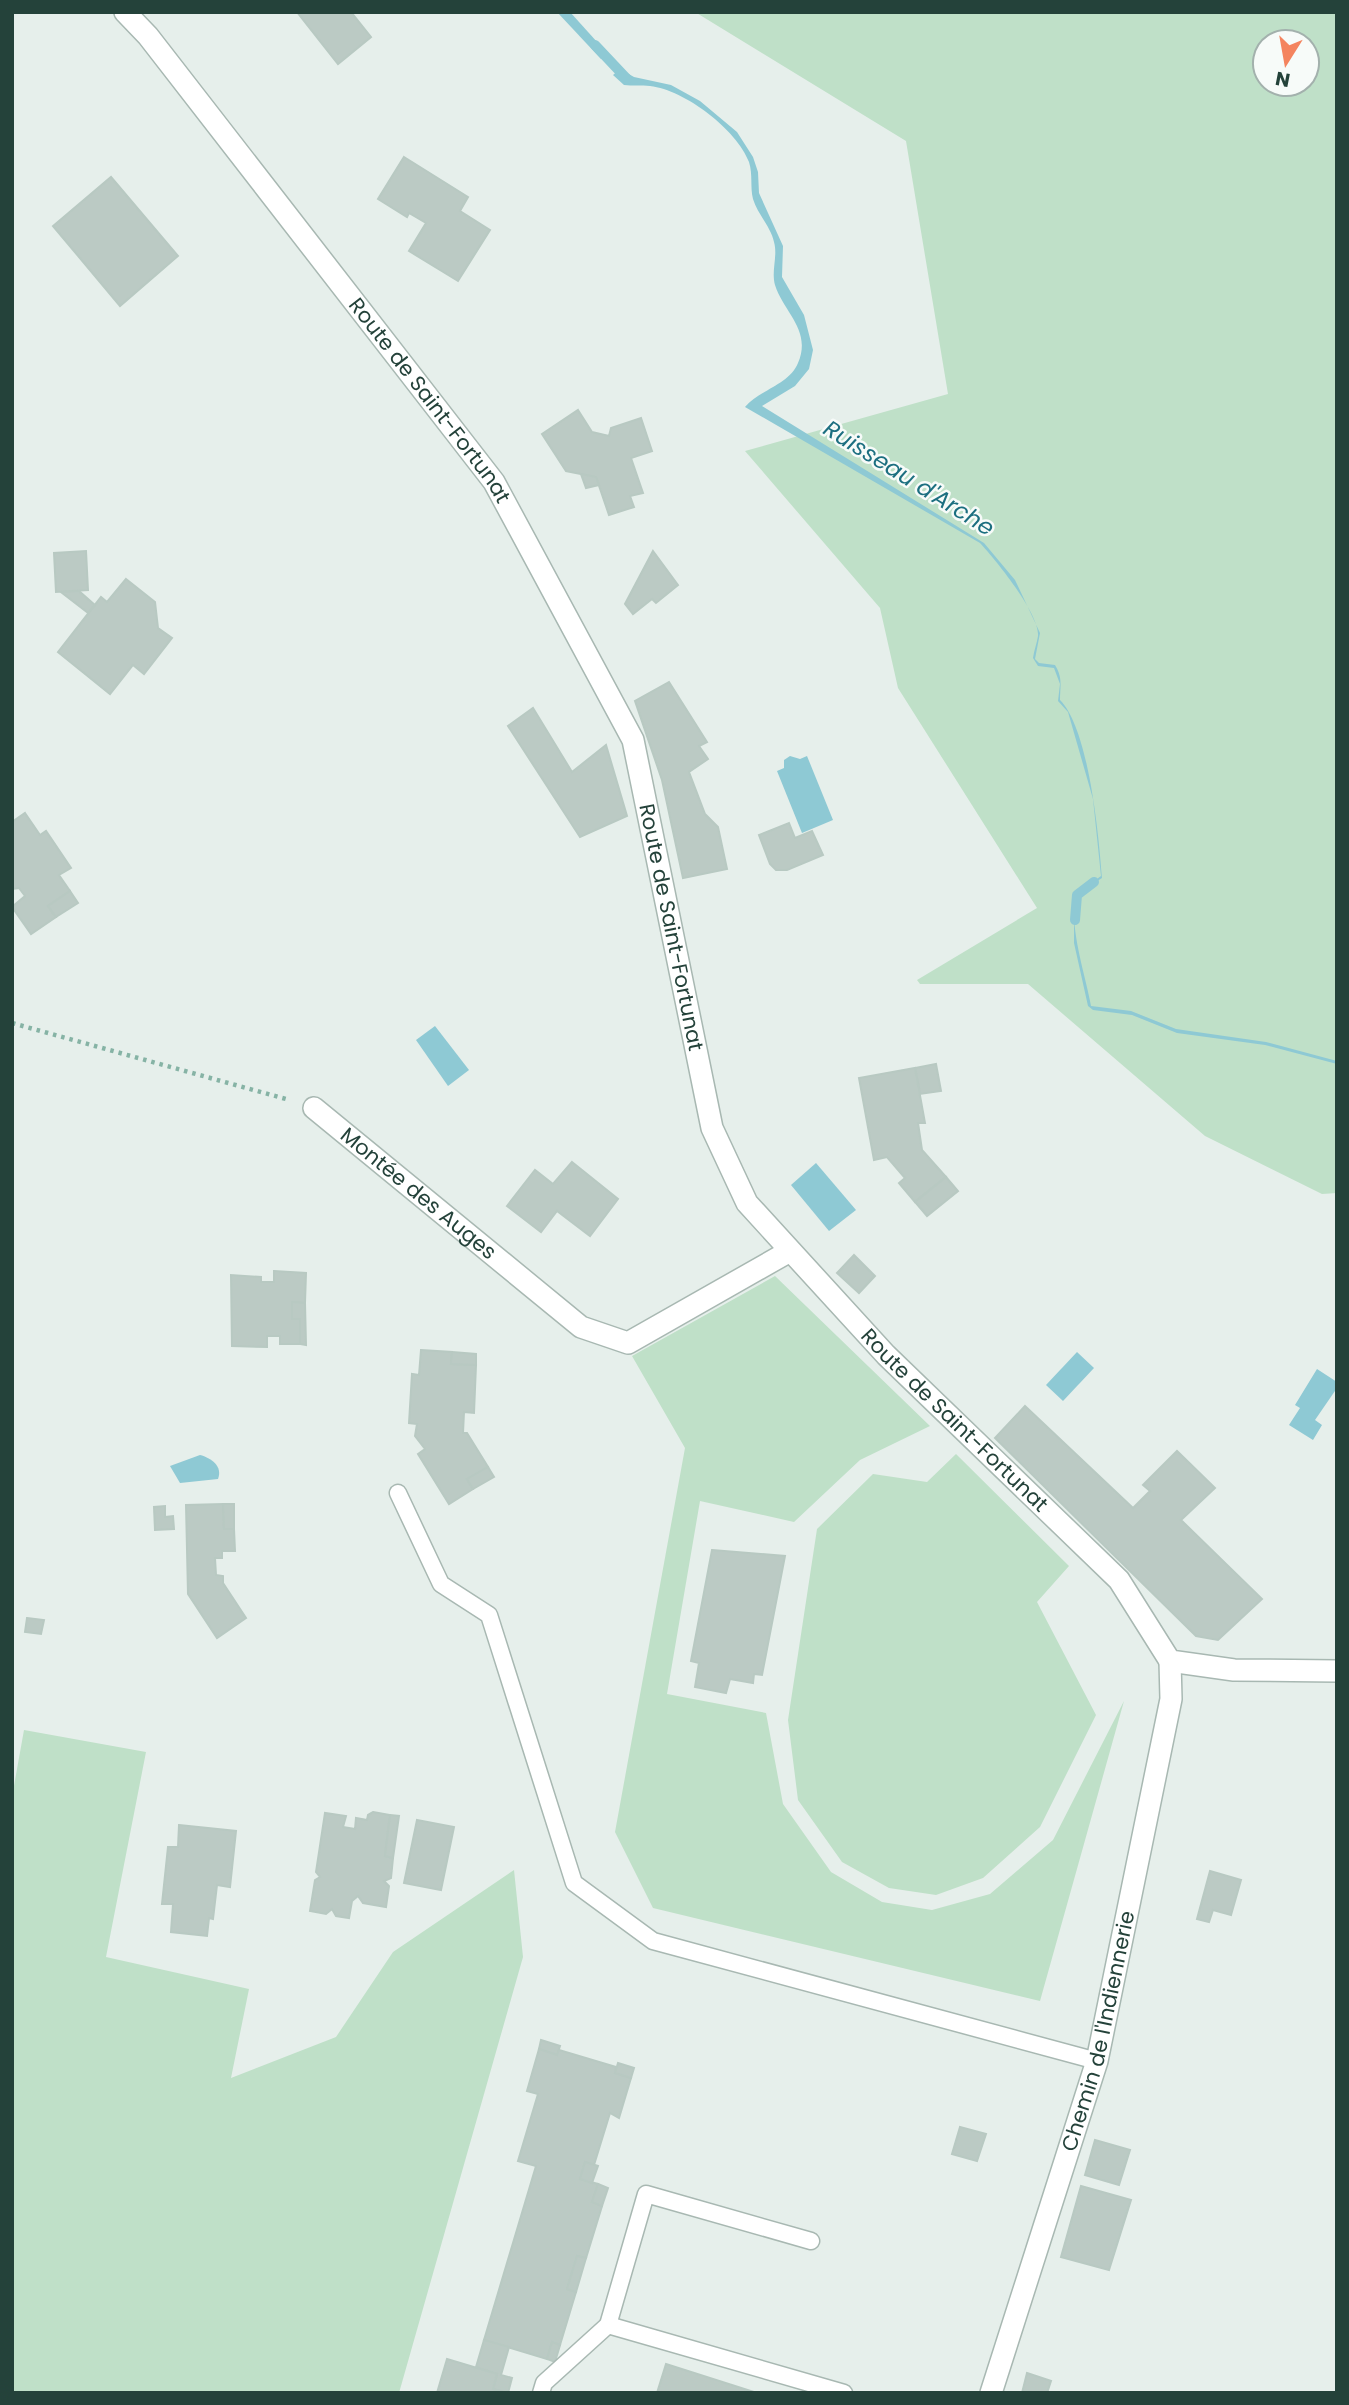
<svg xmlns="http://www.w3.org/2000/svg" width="1349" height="2405" font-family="Poppins,sans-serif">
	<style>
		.green { fill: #bfe0c8; fill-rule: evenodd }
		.water { fill: #8ec9d4 }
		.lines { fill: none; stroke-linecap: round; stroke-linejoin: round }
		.stream { stroke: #8ec9d4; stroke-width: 10 }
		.building { fill: #bbcac4; stroke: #b8c9c2; stroke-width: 2 }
		.service-casing { stroke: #a8b8b2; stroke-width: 19 }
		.minor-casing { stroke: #a8b8b2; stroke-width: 24 }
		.tertiary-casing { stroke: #a8b8b2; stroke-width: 24 }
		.path { stroke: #86b3a5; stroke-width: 4.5; stroke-dasharray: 3.5 5; stroke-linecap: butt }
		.service { stroke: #fff; stroke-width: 16 }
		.minor { stroke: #fff; stroke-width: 21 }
		.tertiary { stroke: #fff; stroke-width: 21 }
		.labels { text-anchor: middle; stroke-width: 5; stroke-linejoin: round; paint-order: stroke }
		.street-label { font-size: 21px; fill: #24423a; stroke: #f7fbf9 }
		.water-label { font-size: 23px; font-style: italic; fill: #1c6f80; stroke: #f7fbf9 }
	</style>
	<rect width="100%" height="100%" fill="#e6efeb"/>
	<g class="green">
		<path d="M 695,12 L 1337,12 L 1337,1193 L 1322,1194 L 1205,1136 L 1028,984 L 920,984 L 917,980 L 1037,908 L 898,688 L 880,608 L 745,451 L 948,394 L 906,141 ZM 1265,42 L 1307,42 L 1307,84 L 1265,84 Z"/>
		<path d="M 775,1276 L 930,1426 L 860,1460 L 794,1522 L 700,1501 L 667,1694 L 766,1713 L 783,1804 L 831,1872 L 882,1902 L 932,1910 L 990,1894 L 1053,1840 L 1124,1701 L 1040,2001 L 653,1908 L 615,1832 L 685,1448 L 632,1356 Z"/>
		<path d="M 956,1454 L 1069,1566 L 1037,1602 L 1096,1715 L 1040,1827 L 983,1878 L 936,1895 L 889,1888 L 842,1862 L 798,1800 L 788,1720 L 817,1529 L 873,1474 L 927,1482 Z"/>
		<path d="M 24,1730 L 146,1752 L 106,1957 L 249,1989 L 231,2078 L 336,2037 L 393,1952 L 514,1870 L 523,1957 L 399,2393 L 12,2393 L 12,1797 Z"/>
	</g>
	<g class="water">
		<path d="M 557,12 L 570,12 L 607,53 L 601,59 Z"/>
		<path d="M 620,69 L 634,77 L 671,85 L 700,101 L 737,132 L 753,157 L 758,172 L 759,193 L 783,246 L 782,277 L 804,315 L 813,350 L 809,369 L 795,386 L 762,406 L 984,543 L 1015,580 L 1040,633 L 1035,659 L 1039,663 L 1055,665 C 1063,678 1060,686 1060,700 C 1089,729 1099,837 1102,878 L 1077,894 C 1067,923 1086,976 1091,1006 L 1131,1011 L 1176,1029 L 1266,1042 L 1337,1061 L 1337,1064 L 1265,1045 L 1177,1033 L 1132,1015 L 1093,1010 L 1088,1006 L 1074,943 L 1074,898 C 1081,889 1092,883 1101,876 L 1093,799 L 1068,712 L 1058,701 L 1060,684 L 1054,668 L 1038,666 L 1033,658 C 1034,650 1037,643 1038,636 C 1040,614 995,559 980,543 L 745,407 C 759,390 789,385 798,363 C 812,330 784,313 775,285 C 771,271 778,256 774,242 C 771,227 758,215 753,199 C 750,187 753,175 749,162 C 737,130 685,90 650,86 C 642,85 632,86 624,85 L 613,75 Z"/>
		<path d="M 790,756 L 800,759 L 807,756 L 833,820 L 802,833 L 777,771 L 784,768 L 784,760 Z"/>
		<path d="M 435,1026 L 469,1070 L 448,1086 L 416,1040 Z"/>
		<path d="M 816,1163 L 856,1210 L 829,1231 L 791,1185 Z"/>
		<path d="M 1077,1352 L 1094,1368 L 1063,1401 L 1046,1385 Z"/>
		<path d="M 1317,1369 L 1337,1382 L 1337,1388 L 1315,1420 L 1322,1425 L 1313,1440 L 1289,1425 L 1300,1408 L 1295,1405 Z"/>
		<path d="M 200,1455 C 211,1458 223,1466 218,1479 L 180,1483 L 170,1466 Z"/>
	</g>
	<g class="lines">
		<g class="stream">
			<path d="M 595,45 L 627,79"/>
			<path d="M 1075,920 L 1077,895 L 1094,882"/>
		</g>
	</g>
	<g class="building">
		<path d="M 297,12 L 351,12 L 371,37 L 338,64 Z"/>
		<path d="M 404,157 L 468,197 L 460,211 L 490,230 L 458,281 L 409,251 L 426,223 L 409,213 L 407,217 L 378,199 Z"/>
		<path d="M 111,177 L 178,256 L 120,306 L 53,226 Z"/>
		<path d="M 578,410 L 592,432 L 609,436 L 611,428 L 641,418 L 652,451 L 631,458 L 643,493 L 630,496 L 634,507 L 609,515 L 596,477 L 566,471 L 542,434 Z"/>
		<path d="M 581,474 L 596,477 L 599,485 L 586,488 Z"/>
		<path d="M 86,551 L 88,590 L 56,592 L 54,553 Z"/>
		<path d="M 653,551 L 678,585 L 656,603 L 652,599 L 633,614 L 625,604 Z"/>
		<path d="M 126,579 L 155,602 L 158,628 L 172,638 L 144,674 L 133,665 L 110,694 L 58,652 L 101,597 L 107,602 Z"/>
		<path d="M 79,591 L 95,605 L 88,613 L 61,592 Z"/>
		<path d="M 669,682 L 707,742 L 699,746 L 708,759 L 689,772 L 705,814 L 718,827 L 727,869 L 683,878 L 662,780 L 635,701 Z"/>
		<path d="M 533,708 L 572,772 L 606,745 L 627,816 L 580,837 L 508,726 Z"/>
		<path d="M 25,813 L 40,835 L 46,831 L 71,868 L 59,875 L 70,891 L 48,906 L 56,917 L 31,934 L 12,907 L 25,896 L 19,888 L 12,889 L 12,822 Z"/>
		<path d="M 789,823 L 795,838 L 812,831 L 823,855 L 787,870 L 776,870 L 770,864 L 759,835 Z"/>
		<path d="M 70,891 L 78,903 L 56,917 L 48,906 Z"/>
		<path d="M 936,1064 L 941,1091 L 920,1094 L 915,1068 Z"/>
		<path d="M 915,1068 L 925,1123 L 918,1123 L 922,1150 L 946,1177 L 915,1202 L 899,1183 L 905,1178 L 887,1157 L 874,1160 L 859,1078 Z"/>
		<path d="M 572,1162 L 618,1199 L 590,1236 L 557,1211 L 541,1232 L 507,1206 L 535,1170 L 553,1184 Z"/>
		<path d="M 946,1177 L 958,1191 L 927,1216 L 915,1202 Z"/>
		<path d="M 854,1255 L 875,1276 L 859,1293 L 837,1273 Z"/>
		<path d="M 274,1271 L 306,1273 L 305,1303 L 292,1302 L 292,1319 L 300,1319 L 300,1344 L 280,1344 L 280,1336 L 267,1336 L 267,1347 L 232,1346 L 231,1275 L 261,1277 L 261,1282 L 274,1282 Z"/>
		<path d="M 292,1302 L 305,1303 L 306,1345 L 300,1344 L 300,1319 L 292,1319 Z"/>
		<path d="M 421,1350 L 452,1352 L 451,1364 L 476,1365 L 474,1413 L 464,1412 L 463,1433 L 467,1433 L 488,1467 L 467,1479 L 473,1489 L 449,1504 L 418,1454 L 425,1449 L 415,1436 L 417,1424 L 409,1423 L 412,1374 L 419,1375 Z"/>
		<path d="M 452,1352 L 476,1354 L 476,1365 L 451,1364 Z"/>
		<path d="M 1025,1406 L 1133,1508 L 1150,1491 L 1143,1485 L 1177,1451 L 1215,1488 L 1181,1520 L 1262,1599 L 1218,1640 L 1196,1636 L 995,1438 Z"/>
		<path d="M 488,1467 L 494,1477 L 473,1489 L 467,1479 Z"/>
		<path d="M 223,1504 L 224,1529 L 234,1529 L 235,1551 L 222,1551 L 222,1558 L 215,1558 L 216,1575 L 223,1576 L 223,1583 L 246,1618 L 217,1638 L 188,1594 L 186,1505 Z"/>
		<path d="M 223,1504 L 234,1504 L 234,1529 L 224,1529 Z"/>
		<path d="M 165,1506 L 165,1517 L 173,1516 L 174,1529 L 155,1530 L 154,1507 Z"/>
		<path d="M 712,1550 L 785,1556 L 762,1675 L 754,1674 L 753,1683 L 730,1679 L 726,1693 L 695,1687 L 699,1663 L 691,1661 Z"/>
		<path d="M 27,1618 L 44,1620 L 41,1634 L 25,1632 Z"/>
		<path d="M 373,1812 L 390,1815 L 385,1856 L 393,1858 L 391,1878 L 384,1881 L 389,1886 L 386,1907 L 363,1903 L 358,1896 L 352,1901 L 349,1918 L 336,1916 L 332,1909 L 326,1914 L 310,1911 L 315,1880 L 320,1877 L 316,1872 L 325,1813 L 346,1816 L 343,1827 L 355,1829 L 356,1818 L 367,1820 L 368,1815 Z"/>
		<path d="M 390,1815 L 399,1816 L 393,1858 L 385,1856 Z"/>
		<path d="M 417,1820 L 454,1827 L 441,1890 L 404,1883 Z"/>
		<path d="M 179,1825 L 236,1831 L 230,1887 L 217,1885 L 213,1919 L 209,1918 L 207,1936 L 171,1932 L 173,1904 L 162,1904 L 168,1847 L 178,1847 Z"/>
		<path d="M 1210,1871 L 1241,1880 L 1231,1915 L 1213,1910 L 1209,1922 L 1197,1919 Z"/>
		<path d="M 541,2040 L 560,2046 L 557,2055 L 539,2049 Z"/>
		<path d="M 539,2049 L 557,2055 L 559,2050 L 616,2067 L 615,2073 L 631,2078 L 619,2118 L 610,2113 L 594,2165 L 585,2162 L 580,2179 L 598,2184 L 592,2202 L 602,2206 L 586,2258 L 577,2256 L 567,2289 L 576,2292 L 560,2345 L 552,2342 L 547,2359 L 484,2340 L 536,2166 L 518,2161 L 538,2094 L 527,2091 Z"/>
		<path d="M 618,2063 L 634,2068 L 631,2078 L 615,2073 Z"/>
		<path d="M 960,2127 L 986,2134 L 977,2161 L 952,2154 Z"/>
		<path d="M 1095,2140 L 1130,2150 L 1119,2185 L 1085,2175 Z"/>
		<path d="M 585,2162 L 598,2166 L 592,2183 L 580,2179 Z"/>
		<path d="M 598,2184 L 608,2188 L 602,2206 L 592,2202 Z"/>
		<path d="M 1081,2186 L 1131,2200 L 1109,2270 L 1061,2257 Z"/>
		<path d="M 577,2256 L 586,2258 L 576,2292 L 567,2289 Z"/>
		<path d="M 484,2340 L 509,2347 L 501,2375 L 512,2378 L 508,2393 L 493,2389 L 497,2374 L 476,2367 Z"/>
		<path d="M 552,2342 L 560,2345 L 555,2362 L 547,2359 Z"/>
		<path d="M 447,2359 L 497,2374 L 493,2389 L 506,2393 L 437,2393 Z"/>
		<path d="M 666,2364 L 757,2393 L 657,2393 Z"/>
		<path d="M 1027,2373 L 1051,2381 L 1047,2393 L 1022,2393 Z"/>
	</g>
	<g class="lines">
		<defs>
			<g id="service">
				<path d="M 398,1493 L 441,1584 L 489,1615 L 574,1883 L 653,1941 L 1097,2061"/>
				<path d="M 811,2241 L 646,2194 L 608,2325 L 844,2393"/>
				<path d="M 541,2393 L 544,2383 L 608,2325"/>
			</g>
			<g id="minor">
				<path id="s1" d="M 314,1108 L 581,1327 L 628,1343 L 790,1251"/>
				<path id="s2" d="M 991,2393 L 1097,2061 L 1171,1699 L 1170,1661"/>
			</g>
			<g id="tertiary">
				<path id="s3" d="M 125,12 L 148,36 L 494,482 L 633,740 L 712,1128 L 747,1203 L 886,1355 L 1119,1580 L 1170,1661 L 1234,1670 L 1337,1671"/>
			</g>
		</defs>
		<use href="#service" class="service-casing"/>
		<use href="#minor" class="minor-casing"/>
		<use href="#tertiary" class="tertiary-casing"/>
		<path class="path" d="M 12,1023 L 286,1099"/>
		<use href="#service" class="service"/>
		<use href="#minor" class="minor"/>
		<use href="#tertiary" class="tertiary"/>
	</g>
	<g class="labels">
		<g class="street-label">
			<text dy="7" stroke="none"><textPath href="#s3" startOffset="494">Route de Saint-Fortunat</textPath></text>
			<text dy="7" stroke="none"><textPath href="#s3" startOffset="1082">Route de Saint-Fortunat</textPath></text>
			<text dy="7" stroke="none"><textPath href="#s1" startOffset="135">Montée des Auges</textPath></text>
			<text dy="7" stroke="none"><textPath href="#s3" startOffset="1670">Route de Saint-Fortunat</textPath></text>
			<text dy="7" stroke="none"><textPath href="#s2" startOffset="378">Chemin de l'Indiennerie</textPath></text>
		</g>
		<g class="water-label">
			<text transform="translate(909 478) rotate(32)" y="8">Ruisseau d'Arche</text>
		</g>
	</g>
	<rect width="1349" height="2405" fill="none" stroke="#24423a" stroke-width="28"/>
	<g transform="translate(1286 63) rotate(191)"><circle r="33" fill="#f7fbf9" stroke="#a3b1ad" stroke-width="2"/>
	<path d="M0-5L12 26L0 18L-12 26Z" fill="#f4845f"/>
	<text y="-10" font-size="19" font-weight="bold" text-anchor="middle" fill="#24423a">N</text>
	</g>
</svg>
